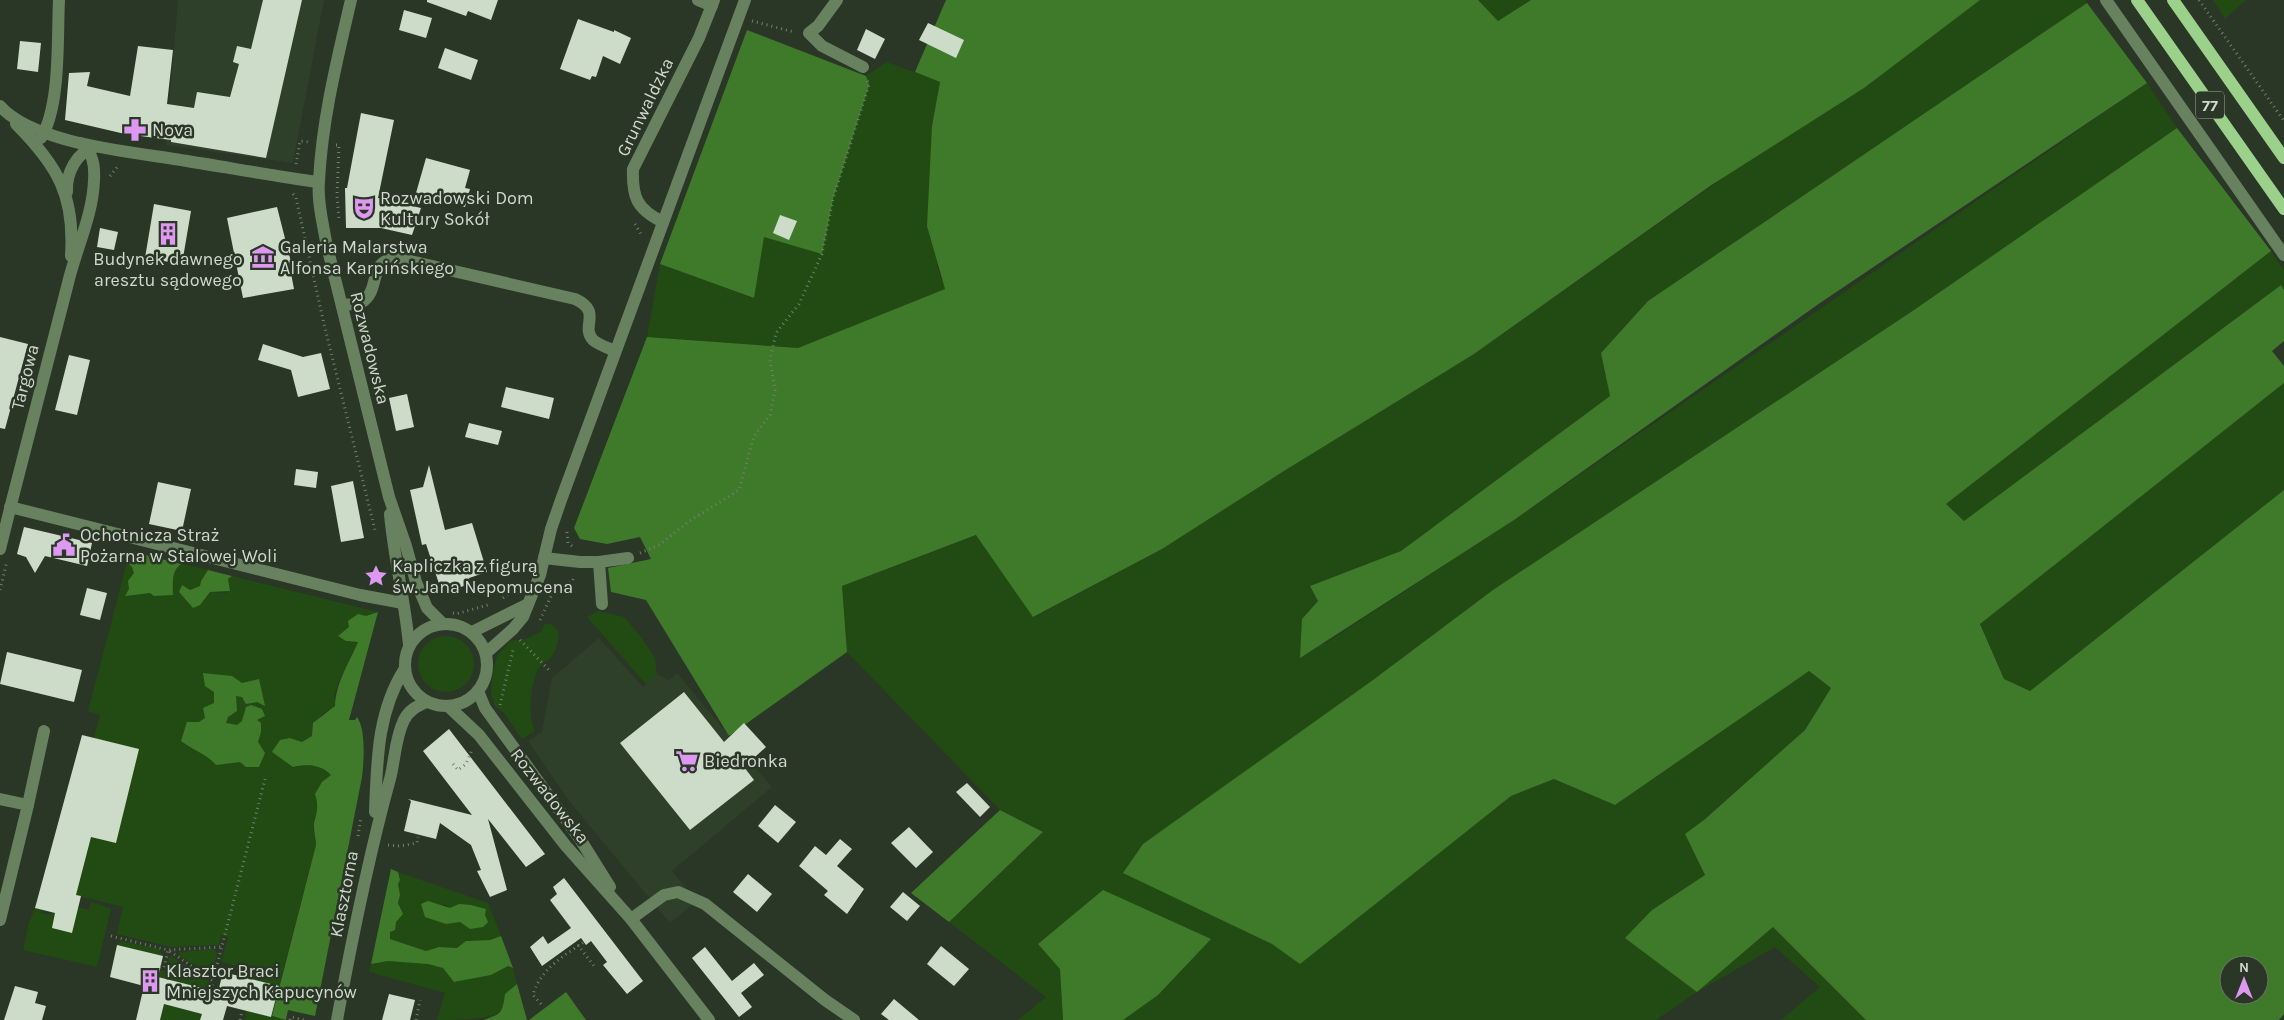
<svg xmlns="http://www.w3.org/2000/svg" width="2284" height="1020" font-family="Karla,sans-serif">
	<style>
		.built { fill: #2e3f2a }
		.green { fill: #224b13; fill-rule: evenodd }
		.forest { fill: #3f7a2a; fill-rule: evenodd }
		.building { fill: #cddcc8 }
		.lines { fill: none; stroke-linecap: round; stroke-linejoin: round }
		.path { stroke: #747e71; stroke-width: 3; stroke-dasharray: 1 4; stroke-linecap: butt }
		.minor { stroke: #688260; stroke-width: 12 }
		.major { stroke: #9cd18c; stroke-width: 12 }
		.labels { text-anchor: middle; stroke-width: 5; stroke-linejoin: round; paint-order: stroke }
		.shield { fill: #2a3626; stroke: #9ea79c; stroke-width: 1 }
		.shield-label { font-size: 16px; font-weight: bold; fill: #d0d8ce }
		.street-label { font-size: 18px; fill: #d0d8ce; stroke: #2a3626 }
		.poi-label { font-size: 18px; fill: #d0d8ce; stroke: #2a3626; text-anchor: start }
	</style>
	<rect width="100%" height="100%" fill="#2a3626"/>
	<g class="built">
		<path d="M 178,0 L 324,0 L 293,163 L 166,145 Z"/>
		<path d="M 599,638 L 643,687 L 657,674 L 669,680 L 677,673 L 772,787 L 672,871 L 697,901 L 670,923 L 569,801 L 528,741 L 542,732 L 552,678 Z"/>
	</g>
	<g class="green">
		<path d="M 1478,0 L 1531,0 L 1498,21 Z"/>
		<path d="M 1975,0 L 2085,0 L 2087,3 L 1648,301 L 1601,353 L 1610,396 L 1401,551 L 1310,586 L 1318,601 L 1302,619 L 1324,644 L 1514,520 L 2147,83 L 2177,128 L 1143,844 L 1219,918 L 1272,944 L 1300,963 L 1511,796 L 1554,779 L 1615,805 L 1809,671 L 1831,688 L 1805,730 L 1704,820 L 1685,834 L 1705,875 L 1652,910 L 1697,992 L 1773,927 L 1866,1020 L 1781,1020 L 1820,987 L 1775,947 L 1697,992 L 1656,1020 L 1123,1020 L 1151,999 L 1060,969 L 1063,1020 L 1018,1020 L 1046,997 L 949,922 L 1043,832 L 1000,810 L 847,652 L 842,586 L 977,535 L 1034,617 L 1162,549 L 1284,471 L 1474,354 Z"/>
		<path d="M 2213,0 L 2246,0 L 2225,19 Z"/>
		<path d="M 887,62 L 940,82 L 932,126 L 937,266 L 945,289 L 798,348 L 647,337 L 660,264 L 753,298 L 764,236 L 822,253 L 833,199 L 861,104 L 866,76 Z"/>
		<path d="M 2271,251 L 2284,270 L 2284,290 L 2281,285 L 1964,521 L 1946,504 Z"/>
		<path d="M 2284,383 L 2284,490 L 2030,691 L 2004,679 L 1980,623 Z"/>
		<path d="M 130,551 L 208,570 L 201,581 L 200,586 L 190,590 L 182,585 L 179,592 L 193,608 L 200,604 L 210,592 L 226,593 L 228,579 L 232,576 L 378,612 L 366,616 L 338,636 L 346,641 L 358,642 C 351,659 340,675 335,693 C 334,697 336,701 335,705 C 333,711 327,712 322,714 L 312,736 L 302,742 L 290,738 L 293,767 C 307,764 321,764 331,775 L 322,782 L 317,816 L 313,825 L 316,845 L 279,986 L 236,975 L 238,966 L 221,962 L 228,937 L 221,935 L 219,945 L 171,947 L 117,934 L 123,907 L 63,892 L 78,798 L 100,715 L 88,711 Z"/>
		<path d="M 598,611 L 624,617 L 641,637 L 655,658 L 657,674 L 646,684 L 587,617 Z"/>
		<path d="M 545,623 L 553,625 L 559,632 C 558,642 557,653 548,660 C 544,663 545,660 542,664 C 530,678 527,716 535,731 L 522,739 L 505,714 L 495,706 L 491,695 L 492,677 L 497,656 L 510,641 L 526,639 L 542,631 Z"/>
		<circle cx="446" cy="664" r="28"/>
		<path d="M 398,872 L 488,903 L 501,936 L 490,940 L 466,941 L 457,948 L 439,947 L 426,951 L 390,939 L 390,932 L 401,907 L 398,903 L 400,895 L 398,884 L 400,880 ZM 443,904 L 450,908 L 471,905 L 486,910 L 485,915 L 446,924 Z"/>
		<path d="M 91,902 L 111,908 L 97,967 L 23,950 L 29,922 L 35,908 L 42,909 L 41,913 L 48,915 L 57,912 L 59,903 L 89,910 Z"/>
		<path d="M 120,941 L 159,949 L 163,956 L 117,945 Z"/>
		<path d="M 214,949 L 217,953 L 213,972 L 209,974 L 178,955 L 180,952 Z"/>
		<path d="M 172,957 L 208,979 L 210,983 L 209,990 L 158,977 L 160,970 L 166,971 L 169,958 Z"/>
		<path d="M 388,961 C 400,961 436,963 444,969 C 448,973 451,978 454,982 L 491,975 L 508,966 L 513,968 L 517,984 L 505,994 C 504,999 504,1005 502,1010 C 496,1020 451,1020 437,1020 L 445,993 L 369,972 L 371,964 Z"/>
		<path d="M 164,1004 L 202,1014 L 200,1020 L 160,1020 Z"/>
		<path d="M 246,1011 L 286,1020 L 245,1020 Z"/>
	</g>
	<g class="forest">
		<path d="M 946,0 L 1478,0 L 1498,21 L 1531,0 L 1980,0 L 1864,88 L 1710,186 L 1474,354 L 1284,471 L 1162,549 L 1033,617 L 976,535 L 842,586 L 847,652 L 729,736 L 646,600 L 611,592 L 608,568 L 651,559 L 640,537 L 607,544 L 580,539 L 574,528 L 647,337 L 798,348 L 945,289 L 927,226 L 932,126 L 940,82 L 915,72 Z"/>
		<path d="M 2087,3 L 2147,83 L 1820,303 L 1514,520 L 1300,658 L 1302,619 L 1318,601 L 1310,586 L 1401,551 L 1610,396 L 1601,353 L 1648,301 Z"/>
		<path d="M 747,30 L 866,76 L 869,85 L 833,199 L 822,254 L 764,237 L 754,298 L 660,264 Z"/>
		<path d="M 2177,128 L 2271,251 L 1946,504 L 1964,521 L 2281,285 L 2284,290 L 2284,341 L 2272,351 L 2284,366 L 2284,383 L 1980,624 L 2004,679 L 2030,691 L 2284,490 L 2284,1014 L 2279,1020 L 1866,1020 L 1773,927 L 1697,992 L 1625,938 L 1652,910 L 1705,875 L 1685,834 L 1704,820 L 1805,730 L 1831,688 L 1809,671 L 1615,805 L 1554,779 L 1511,796 L 1300,964 L 1272,944 L 1123,873 L 1143,844 L 1373,680 L 1493,590 L 1914,310 ZM 2229,965 L 2259,965 L 2259,995 L 2229,995 Z"/>
		<path d="M 130,551 L 181,564 C 171,571 173,584 173,595 L 154,596 L 150,593 L 125,596 L 129,589 L 128,581 L 134,573 L 132,567 L 127,562 Z"/>
		<path d="M 208,570 L 232,576 L 228,579 L 230,591 L 210,592 L 200,605 L 193,608 L 179,592 L 182,585 L 190,590 L 200,586 L 201,581 Z"/>
		<path d="M 378,612 L 349,720 L 355,720 L 357,717 C 366,729 364,762 362,777 L 315,1016 L 288,1010 L 286,1020 L 272,1016 L 316,845 C 316,838 313,829 314,823 C 317,812 319,806 315,794 L 322,782 L 331,775 C 321,764 306,764 293,767 L 272,752 L 280,740 L 290,738 L 302,742 L 312,736 L 313,723 L 335,706 C 336,682 349,663 358,642 L 346,641 L 338,636 L 349,627 L 348,621 L 358,614 L 366,616 Z"/>
		<path d="M 203,673 L 232,676 L 242,683 L 259,679 L 265,706 L 257,702 L 246,704 L 242,697 L 236,696 L 237,711 L 228,717 L 226,723 L 237,725 L 242,721 L 246,707 L 251,705 L 262,709 L 265,716 L 257,720 L 261,723 L 261,732 L 258,742 L 265,753 L 259,767 L 246,767 L 240,762 L 216,765 C 207,754 194,751 181,741 L 187,722 L 199,722 L 205,718 L 203,708 L 214,703 L 214,692 L 205,686 Z"/>
		<path d="M 1000,810 L 1043,832 L 949,922 L 911,893 Z"/>
		<path d="M 391,869 L 398,872 L 400,880 L 398,884 L 400,895 L 398,903 L 403,914 L 396,922 L 395,930 L 390,932 L 390,939 L 426,951 L 439,947 L 457,948 L 466,941 L 490,940 L 501,936 L 513,968 L 508,966 L 491,975 L 454,982 L 443,968 L 428,964 L 388,961 L 371,964 Z"/>
		<path d="M 1103,890 L 1211,939 L 1158,995 L 1123,1020 L 1063,1020 L 1060,969 L 1038,944 Z"/>
		<path d="M 428,901 L 450,908 L 459,904 L 471,905 L 486,909 L 485,915 L 488,922 L 483,927 L 470,929 L 460,922 L 446,924 L 425,917 L 421,904 Z"/>
		<path d="M 517,984 L 527,1020 L 484,1020 C 502,1013 502,1014 505,994 Z"/>
		<path d="M 566,992 L 586,1020 L 529,1020 Z"/>
	</g>
	<g class="building">
		<path d="M 263,0 L 302,0 L 266,158 L 171,142 L 171,140 L 125,134 L 65,120 L 69,73 L 90,72 L 87,86 L 130,96 L 138,46 L 173,50 L 167,104 L 194,108 L 197,92 L 230,97 L 239,64 L 233,62 L 237,46 L 251,49 Z"/>
		<path d="M 427,0 L 498,0 L 491,20 L 468,11 L 466,16 L 427,2 Z"/>
		<path d="M 404,10 L 432,18 L 426,38 L 399,30 Z"/>
		<path d="M 578,19 L 614,32 L 614,30 L 631,38 L 620,64 L 603,56 L 596,77 L 592,76 L 590,80 L 560,69 Z"/>
		<path d="M 928,23 L 964,40 L 956,58 L 919,40 Z"/>
		<path d="M 866,29 L 885,39 L 875,59 L 857,50 Z"/>
		<path d="M 20,41 L 41,43 L 38,72 L 17,69 Z"/>
		<path d="M 445,48 L 478,60 L 471,80 L 438,68 Z"/>
		<path d="M 361,113 L 394,120 L 378,198 L 421,208 L 412,235 L 381,228 L 346,228 L 345,188 L 347,188 Z"/>
		<path d="M 426,158 L 470,170 L 465,188 L 470,189 L 465,207 L 416,193 Z"/>
		<path d="M 154,204 L 191,211 L 182,264 L 145,258 Z"/>
		<path d="M 277,207 L 291,262 L 289,263 L 294,289 L 243,298 L 227,218 Z"/>
		<path d="M 780,215 L 797,221 L 789,240 L 773,233 Z"/>
		<path d="M 100,228 L 118,232 L 114,250 L 97,247 Z"/>
		<path d="M 0,337 L 28,344 L 5,429 L 0,428 Z"/>
		<path d="M 263,344 L 303,357 L 321,353 L 330,389 L 298,397 L 291,370 L 258,360 Z"/>
		<path d="M 69,355 L 90,360 L 77,415 L 55,410 Z"/>
		<path d="M 506,387 L 554,398 L 549,419 L 501,407 Z"/>
		<path d="M 407,394 L 414,427 L 396,431 L 389,398 Z"/>
		<path d="M 469,423 L 502,431 L 498,445 L 465,437 Z"/>
		<path d="M 429,465 L 445,530 L 472,523 L 487,572 L 469,578 L 470,584 L 442,593 L 426,544 L 422,545 L 410,490 L 423,487 Z"/>
		<path d="M 296,469 L 318,472 L 316,488 L 294,485 Z"/>
		<path d="M 353,481 L 364,538 L 341,542 L 331,486 Z"/>
		<path d="M 158,482 L 191,489 L 182,531 L 149,524 Z"/>
		<path d="M 24,527 L 92,543 L 87,566 L 45,556 L 35,573 L 26,557 L 17,554 Z"/>
		<path d="M 87,588 L 107,593 L 100,620 L 80,615 Z"/>
		<path d="M 7,652 L 82,670 L 74,702 L 0,684 Z"/>
		<path d="M 684,692 L 724,742 L 744,723 L 766,747 L 744,767 L 754,780 L 690,830 L 620,743 Z"/>
		<path d="M 449,729 L 545,854 L 526,867 L 488,819 L 507,890 L 490,897 L 477,871 L 481,870 L 471,845 L 440,823 L 436,839 L 404,831 L 411,801 L 408,799 L 472,815 L 423,751 Z"/>
		<path d="M 82,735 L 139,749 L 116,843 L 91,837 L 76,895 L 81,896 L 72,933 L 52,928 L 55,913 L 35,908 Z"/>
		<path d="M 967,783 L 990,807 L 980,817 L 956,792 Z"/>
		<path d="M 775,805 L 796,822 L 778,843 L 758,826 Z"/>
		<path d="M 909,827 L 933,852 L 916,868 L 891,843 Z"/>
		<path d="M 840,839 L 852,849 L 837,866 L 864,889 L 847,914 L 824,895 L 828,891 L 799,866 L 815,846 L 826,855 Z"/>
		<path d="M 748,874 L 772,894 L 757,912 L 733,892 Z"/>
		<path d="M 564,878 L 643,981 L 627,994 L 603,965 L 607,962 L 591,941 L 586,945 L 581,938 L 542,966 L 530,947 L 543,936 L 548,944 L 571,928 L 550,900 L 557,894 L 553,887 Z"/>
		<path d="M 903,892 L 920,906 L 907,921 L 890,907 Z"/>
		<path d="M 117,945 L 163,956 L 158,977 L 218,992 L 223,972 L 279,986 L 271,1017 L 227,1006 L 223,1020 L 200,1020 L 202,1014 L 164,1004 L 160,1020 L 136,1020 L 144,986 L 110,977 Z"/>
		<path d="M 941,946 L 969,969 L 954,986 L 927,964 Z"/>
		<path d="M 705,947 L 732,981 L 754,963 L 764,975 L 741,993 L 752,1007 L 739,1017 L 692,958 Z"/>
		<path d="M 15,986 L 38,992 L 35,1003 L 46,1006 L 42,1020 L 4,1020 Z"/>
		<path d="M 389,994 L 415,1000 L 410,1020 L 382,1020 Z"/>
		<path d="M 894,999 L 919,1020 L 889,1020 L 881,1014 Z"/>
	</g>
	<g class="lines">
		<g class="path">
			<path d="M 2199,0 L 2284,121"/>
			<path d="M 752,21 L 794,32"/>
			<path d="M 336,145 L 339,145 L 337,196 L 339,220"/>
			<path d="M 296,164 L 300,141 L 310,142"/>
			<path d="M 110,176 L 118,166"/>
			<path d="M 293,194 L 296,198 L 324,324 L 375,530"/>
			<path d="M 635,224 L 642,236"/>
			<path d="M 567,532 L 568,543 L 572,546"/>
			<path d="M 640,553 L 659,545 L 688,522 L 739,490 L 754,436 L 770,415 L 775,390 L 770,360 L 776,333 L 799,304 L 822,254 L 833,199 L 869,85 L 867,80"/>
			<path d="M 0,590 L 7,561"/>
			<path d="M 503,598 L 519,585"/>
			<path d="M 453,613 L 456,614 L 491,604"/>
			<path d="M 540,620 L 554,590 L 572,582 L 574,577"/>
			<path d="M 520,640 L 550,671"/>
			<path d="M 500,705 L 513,650"/>
			<path d="M 453,764 L 458,770 L 466,764 L 472,750"/>
			<path d="M 358,836 L 361,817"/>
			<path d="M 388,845 L 400,846 L 417,843 L 418,837"/>
			<path d="M 111,936 L 168,950 L 221,947"/>
			<path d="M 578,945 L 594,966"/>
			<path d="M 160,967 L 164,968 L 168,950 L 213,981 L 265,779"/>
			<path d="M 211,990 L 213,981"/>
			<path d="M 541,1004 L 533,995 C 540,969 564,956 584,942"/>
			<path d="M 240,1020 L 242,1011"/>
			<path d="M 290,1020 L 291,1017 L 304,1020"/>
			<path d="M 416,1020 L 420,1000"/>
		</g>
		<g class="minor">
			<path d="M 351,0 C 337,60 322,120 319,181 C 317,202 323,223 326,242 L 389,497 L 406,546 L 416,582 L 427,608 L 442,623"/>
			<path d="M 698,0 L 712,6"/>
			<path d="M 837,0 L 818,26 L 809,33 L 822,46 L 863,67"/>
			<path d="M 2106,0 L 2284,255"/>
			<path d="M 0,106 C 34,145 137,152 187,161 C 231,168 274,176 318,182"/>
			<path d="M 16,124 C 58,166 75,196 71,256"/>
			<path d="M 41,138 C 61,105 57,38 59,0"/>
			<path d="M 67,192 C 66,174 76,152 95,147"/>
			<path d="M 663,222 C 636,209 632,196 633,169 L 699,38 L 714,0"/>
			<path d="M 342,305 C 348,304 356,305 362,302 C 381,291 367,260 397,258 L 575,299 C 603,312 580,326 593,340 C 599,345 608,348 615,351"/>
			<path d="M 10,507 L 360,595 L 403,603"/>
			<path d="M 390,514 C 394,559 405,601 409,645"/>
			<path d="M 0,549 C 22,460 45,371 68,283 C 76,249 93,215 94,180 C 95,165 93,151 80,143"/>
			<path d="M 544,558 L 580,562 L 599,562 L 602,604"/>
			<path d="M 599,562 L 628,558"/>
			<circle cx="446" cy="665" r="41"/>
			<path d="M 472,632 L 528,604"/>
			<path d="M 486,653 L 513,629 L 523,617 L 540,575 L 551,529 L 561,500 L 745,0"/>
			<path d="M 478,691 L 485,708 L 580,839 L 610,887"/>
			<path d="M 448,706 L 479,735 L 566,846 L 631,919 L 709,1020"/>
			<path d="M 0,799 L 28,805 L 0,920"/>
			<path d="M 28,805 L 44,731"/>
			<path d="M 375,812 C 377,762 377,713 404,670"/>
			<path d="M 631,919 L 664,895 L 678,892 L 705,904 L 825,1000 L 854,1020"/>
			<path d="M 337,1020 C 352,939 368,858 390,779 C 395,760 395,738 404,720 C 409,710 417,706 427,702"/>
		</g>
		<g class="major">
			<path d="M 2137,0 L 2284,209"/>
			<path d="M 2173,0 L 2284,158"/>
		</g>
	</g>
	<defs>
		<symbol id="pharmacy-bare" viewBox="-9 -9 18 18"><path d="M-2-6h4v4h4v4h-4v4h-4v-4h-4v-4h4Z" fill="#de98f2" stroke="#2a3626" stroke-width="2.5" paint-order="stroke"/></symbol>
		<symbol id="theatre-bare" viewBox="-9 -9 18 18"><path d="M-5-5.5Q0-4 5-5.5V0Q5 5 0 6Q-5 5-5 0ZM-3.3-2.5H-1v1.5H-3.3ZM1-2.5H3.3v1.5H1ZM-2.8 1Q0 5.5 2.8 1Z" fill="#de98f2" stroke="#2a3626" stroke-width="2.5" paint-order="stroke"/></symbol>
		<symbol id="building-bare" viewBox="-9 -9 18 18"><path d="M-4-6H4V6H1V3H-1V6H-4ZM-2.5-4.3h1.7v1.8h-1.7ZM.8-4.3h1.7v1.8H.8ZM-2.5-1h1.7V.8h-1.7ZM.8-1h1.7V.8H.8Z" fill="#de98f2" stroke="#2a3626" stroke-width="2.5" paint-order="stroke"/></symbol>
		<symbol id="museum-bare" viewBox="-9 -9 18 18"><path d="M0-6L6-3V-2H-6V-3ZM-5-1h2V3h-2ZM-1-1h2V3h-2ZM3-1h2V3H3ZM-6 4H6V6H-6Z" fill="#de98f2" stroke="#2a3626" stroke-width="2.5" paint-order="stroke"/></symbol>
		<symbol id="civic-bare" viewBox="-9 -9 18 18"><path d="M-.6-6.5H3V-4.5H.6V-3L4-1V1h2V6H-6V1h2V-1L-.6-3ZM-1.2 2.5V6h2.4V2.5Z" fill="#de98f2" stroke="#2a3626" stroke-width="2.5" paint-order="stroke"/></symbol>
		<symbol id="sight-bare" viewBox="-9 -9 18 18"><path d="M0-6L1.8-2.2L6-1.7L2.9 1.2L3.7 5.4L0 3.3L-3.7 5.4L-2.9 1.2L-6-1.7L-1.8-2.2Z" fill="#de98f2" stroke="#2a3626" stroke-width="2.5" paint-order="stroke"/></symbol>
		<symbol id="supermarket-bare" viewBox="-9 -9 18 18"><path d="M-6-5.5h2.5l.6 2H6L4.5 2H-2.5L-4.4-4H-6ZM-1.5 3.2a1.3 1.3 0 1 0 .1 0ZM3 3.2a1.3 1.3 0 1 0 .1 0Z" fill="#de98f2" stroke="#2a3626" stroke-width="2.5" paint-order="stroke"/></symbol>
	</defs>
	<g fill-rule="evenodd">
		<use href="#pharmacy-bare" x="119" y="114" width="32" height="32"/>
		<use href="#theatre-bare" x="348" y="192" width="32" height="32"/>
		<use href="#building-bare" x="152" y="218" width="32" height="32"/>
		<use href="#museum-bare" x="247" y="241" width="32" height="32"/>
		<use href="#civic-bare" x="48" y="529" width="32" height="32"/>
		<use href="#sight-bare" x="360" y="560" width="32" height="32"/>
		<use href="#supermarket-bare" x="671" y="745" width="32" height="32"/>
		<use href="#building-bare" x="134" y="965" width="32" height="32"/>
	</g>
	<g class="labels">
		<rect class="shield" x="2196" y="91.5" width="28" height="27" rx="4"/>
		<g class="shield-label">
			<text x="2210" y="111">77</text>
		</g>
		<g class="street-label">
			<text transform="translate(645 107) rotate(-64)" y="6">Grunwaldzka</text>
			<text transform="translate(370 348) rotate(76)" y="6">Rozwadowska</text>
			<text transform="translate(25 377) rotate(-76)" y="6">Targowa</text>
			<text transform="translate(550 796) rotate(52)" y="6">Rozwadowska</text>
			<text transform="translate(344 894) rotate(-79)" y="6">Klasztorna</text>
		</g>
		<g class="poi-label">
			<text x="152" y="136">Nova</text>
			<text x="380" y="204">Rozwadowski Dom<tspan x="380" dy="21">Kultury Sokół</tspan></text>
			<text x="280" y="253">Galeria Malarstwa<tspan x="280" dy="21">Alfonsa Karpińskiego</tspan></text>
			<text x="168" y="265" text-anchor="middle">Budynek dawnego<tspan x="168" dy="21">aresztu sądowego</tspan></text>
			<text x="80" y="541">Ochotnicza Straż<tspan x="80" dy="21">Pożarna w Stalowej Woli</tspan></text>
			<text x="392" y="572">Kapliczka z figurą<tspan x="392" dy="21">św. Jana Nepomucena</tspan></text>
			<text x="704" y="767">Biedronka</text>
			<text x="166" y="977">Klasztor Braci<tspan x="166" dy="21">Mniejszych Kapucynów</tspan></text>
		</g>
	</g>
	<g transform="translate(2244 980)"><circle r="24" fill="#2a3626" stroke="#6c7769"/>
	<path d="M0-4L9 19L0 12L-9 19Z" fill="#de98f2"/>
	<text y="-8" font-size="14" font-weight="bold" text-anchor="middle" fill="#d0d8ce">N</text>
	</g>
</svg>
